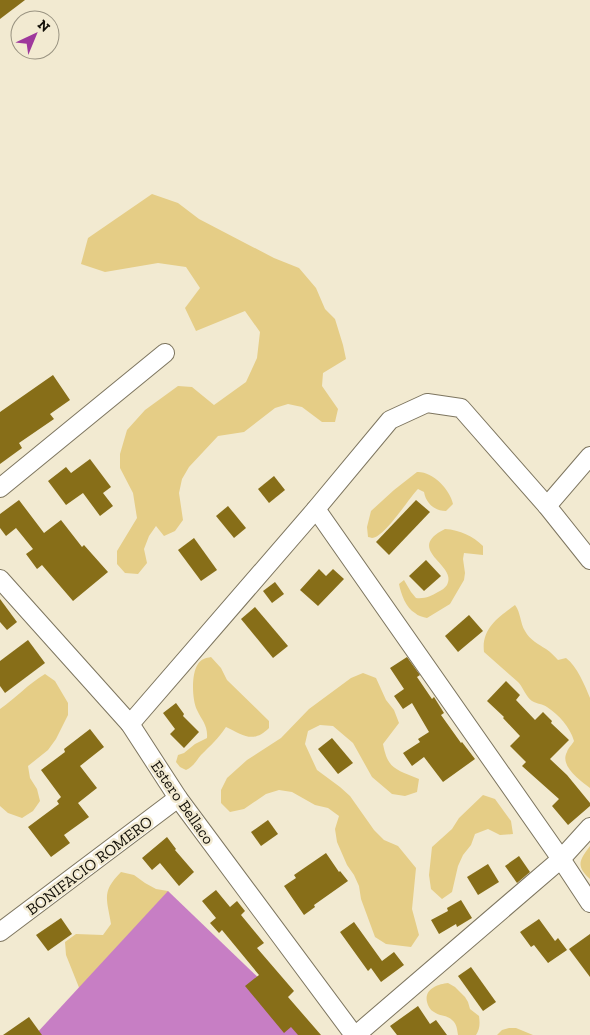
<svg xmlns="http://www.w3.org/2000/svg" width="590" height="1035" font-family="'Zilla Slab',serif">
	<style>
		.green { fill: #e5cd86 }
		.water { fill: #c77ec4 }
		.building { fill: #876e18 }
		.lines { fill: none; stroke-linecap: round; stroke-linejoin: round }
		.minor-casing { stroke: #7d755f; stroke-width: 20 }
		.minor { stroke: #fff; stroke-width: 18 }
		.labels { text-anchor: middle; stroke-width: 5; stroke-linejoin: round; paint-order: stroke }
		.street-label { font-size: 16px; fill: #131008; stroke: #f2ead1 }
	</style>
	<rect width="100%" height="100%" fill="#f2ead1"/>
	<g class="green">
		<path d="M 152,194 L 178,203 L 199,219 L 274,258 L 299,268 L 316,288 L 325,309 L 335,319 L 343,345 L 346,359 L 323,373 L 322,386 L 338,409 L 335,422 L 322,422 L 302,407 L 288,404 L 275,408 L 244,432 L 218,436 L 189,467 L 182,479 L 179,493 L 183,520 L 175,531 L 164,536 L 156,526 L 149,536 L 144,549 L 147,563 L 138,574 L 125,573 L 117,564 L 117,551 L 137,518 L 133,493 L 120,468 L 120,454 L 127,430 L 145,410 L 178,386 L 192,387 L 214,405 L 246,382 L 257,358 L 260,332 L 245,311 L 196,331 L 185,308 L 200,288 L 186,267 L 158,263 L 105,272 L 81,264 L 88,238 Z"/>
		<path d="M 417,472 C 432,471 450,489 453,504 L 446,511 C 434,511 426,503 424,492 L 418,489 C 409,498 384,538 372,538 C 371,538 370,537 368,537 L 367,527 L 371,511 L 394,490 Z"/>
		<path d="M 445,529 C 460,530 473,536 483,546 L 483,555 L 464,553 L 463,559 L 465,573 L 464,580 L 450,604 L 427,618 C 423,617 418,616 415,613 C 406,608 401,594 399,584 L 404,580 L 411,592 L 416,598 C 425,599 431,596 438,592 C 442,590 445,588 447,585 C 459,565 403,550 445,529 Z"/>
		<path d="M 515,605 C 521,613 520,623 525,631 C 530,640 538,644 546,649 C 551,652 554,656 558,660 L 566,658 C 577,666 585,686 590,698 L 590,788 C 581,781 559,766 567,752 C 568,748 572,745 574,741 C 570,727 559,715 547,707 C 543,704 537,704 532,701 C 526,697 523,687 518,682 L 484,652 C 481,628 499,617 515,605 Z"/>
		<path d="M 211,657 L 221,668 L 227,680 L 269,721 L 269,728 C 253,744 243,735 226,727 C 218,739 211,745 201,755 C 196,761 193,767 186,770 L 180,767 L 176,762 L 178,755 L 184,753 L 195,744 L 207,738 C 208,725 202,721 197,710 C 192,700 191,674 198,664 C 201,659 206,658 211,657 Z"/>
		<path d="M 363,673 L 376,678 L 386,700 L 394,710 L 399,723 L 383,744 C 388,770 396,769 419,779 L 417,792 L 405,796 L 392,794 L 372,777 L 353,743 L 333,726 L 320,725 L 308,731 L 305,744 L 317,770 L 340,787 L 350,796 L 374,830 L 384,840 L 398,846 L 416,868 L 412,909 L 419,935 L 411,947 L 386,944 L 375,937 L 361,899 L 359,886 L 354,875 L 347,865 L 337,842 L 335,829 L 339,816 L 328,808 L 315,805 L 292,792 L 279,790 L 266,794 L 244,809 L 230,812 L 221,803 L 221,790 L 227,778 L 247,760 L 281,738 L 309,709 L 351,678 Z"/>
		<path d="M 45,674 L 55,681 L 68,703 L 68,715 L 56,739 L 48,750 L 28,766 L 30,778 L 37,789 L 40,801 L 33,811 L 22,818 L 8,813 L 0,806 L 0,709 C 16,698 28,684 45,674 Z"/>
		<path d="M 483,795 L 495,799 L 511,821 L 513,834 L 500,835 L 488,829 L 475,834 L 471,845 L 463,855 L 458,866 L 452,892 L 442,899 L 431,889 L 429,875 L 432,847 L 452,829 L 459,818 Z"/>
		<path d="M 590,846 L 590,879 C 575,865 580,860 590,846 Z"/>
		<path d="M 121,872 L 134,875 L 145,883 L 156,889 L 168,891 L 172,918 L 56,1035 L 82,995 L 66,955 L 65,942 L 76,934 L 103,935 L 111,924 C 107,899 101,892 121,872 Z"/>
		<path d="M 448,983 L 455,987 L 465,997 L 468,1002 L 470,1009 L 479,1016 C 480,1023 480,1029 476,1035 L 458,1035 C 457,1029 457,1024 452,1020 C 447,1015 439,1016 434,1012 C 430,1010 428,1006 427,1002 C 424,989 438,984 448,983 Z"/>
		<path d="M 509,1028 L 516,1028 L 533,1035 L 497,1035 L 502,1030 Z"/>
	</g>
	<path class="water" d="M 168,891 L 318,1035 L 35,1035 Z"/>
	<g class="building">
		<path d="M 0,0 L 25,0 L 0,19 Z"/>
		<path d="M 53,375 L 70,400 L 50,414 L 54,419 L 19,443 L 22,448 L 0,464 L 0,412 Z"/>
		<path d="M 90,459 L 111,487 L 103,493 L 113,506 L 100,516 L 83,493 L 66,505 L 48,481 L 66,467 L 71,473 Z"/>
		<path d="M 274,476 L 285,490 L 269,503 L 258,489 Z"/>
		<path d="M 19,500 L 44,533 L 61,520 L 82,547 L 84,545 L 108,572 L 73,601 L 42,565 L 37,569 L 26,554 L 33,549 L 16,528 L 6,536 L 0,528 L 0,514 Z"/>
		<path d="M 416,500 L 430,512 L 389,555 L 376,542 Z"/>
		<path d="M 228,506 L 246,528 L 234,538 L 216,516 Z"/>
		<path d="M 194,538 L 217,570 L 201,581 L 178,550 Z"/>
		<path d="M 426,560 L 441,576 L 424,591 L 409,576 Z"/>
		<path d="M 319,569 L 326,576 L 333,569 L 344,579 L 318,606 L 300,590 Z"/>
		<path d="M 275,582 L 284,594 L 272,603 L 263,591 Z"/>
		<path d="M 0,599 L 17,622 L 7,630 L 0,622 Z"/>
		<path d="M 255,607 L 288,646 L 273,658 L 241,619 Z"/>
		<path d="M 469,615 L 483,631 L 458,652 L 445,636 Z"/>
		<path d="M 28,640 L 45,663 L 5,693 L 0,686 L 0,661 Z"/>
		<path d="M 407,657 L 420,675 L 417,677 L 432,699 L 434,697 L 444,713 L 441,715 L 461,743 L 462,742 L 475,759 L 443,782 L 424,757 L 412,766 L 403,753 L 420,742 L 418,739 L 429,732 L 412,703 L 403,709 L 394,696 L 404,689 L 390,668 Z"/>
		<path d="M 506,681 L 520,695 L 516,700 L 535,720 L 543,712 L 552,721 L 551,723 L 569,740 L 550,759 L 567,775 L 590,803 L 590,806 L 568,825 L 552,806 L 559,799 L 522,766 L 526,762 L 510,746 L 520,736 L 503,718 L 504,717 L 487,701 Z"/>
		<path d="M 176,703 L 184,714 L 183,716 L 199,732 L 184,748 L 170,734 L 175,729 L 163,713 Z"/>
		<path d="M 90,729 L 104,747 L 80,766 L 97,788 L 78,803 L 89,817 L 64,835 L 70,843 L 51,857 L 28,827 L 59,804 L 57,801 L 61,797 L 41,770 L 65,752 L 64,749 Z"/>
		<path d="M 332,738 L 353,763 L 338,774 L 318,749 Z"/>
		<path d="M 268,820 L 278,834 L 261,846 L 251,832 Z"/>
		<path d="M 167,837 L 176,849 L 175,850 L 194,872 L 179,886 L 160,863 L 152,870 L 142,858 Z"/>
		<path d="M 326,853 L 339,872 L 340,871 L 348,881 L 314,905 L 315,907 L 304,915 L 284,886 L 296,878 L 294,875 Z"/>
		<path d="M 519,856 L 530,872 L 517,883 L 505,866 Z"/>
		<path d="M 488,864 L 499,882 L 478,895 L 467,877 Z"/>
		<path d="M 216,890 L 230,907 L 237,901 L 245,911 L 241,915 L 264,943 L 257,948 L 294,991 L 288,997 L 321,1035 L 298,1035 L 291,1027 L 284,1033 L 245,986 L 259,975 L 222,930 L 219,933 L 210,923 L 216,918 L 202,901 Z"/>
		<path d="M 461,900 L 472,918 L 457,927 L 456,924 L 439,934 L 431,920 L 448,911 L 447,908 Z"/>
		<path d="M 61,918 L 72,934 L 48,951 L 36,935 Z"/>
		<path d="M 539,919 L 555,941 L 558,938 L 567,950 L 548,963 L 534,945 L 531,947 L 520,932 Z"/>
		<path d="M 354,922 L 382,961 L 394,952 L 404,965 L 381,982 L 371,968 L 368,971 L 340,932 Z"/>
		<path d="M 590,934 L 590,977 L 569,949 Z"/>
		<path d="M 471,967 L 496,1002 L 483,1011 L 458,976 Z"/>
		<path d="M 418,1006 L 430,1024 L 436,1020 L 447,1035 L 397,1035 L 390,1026 Z"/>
		<path d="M 29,1017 L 42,1035 L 3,1035 Z"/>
	</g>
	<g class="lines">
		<defs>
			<g id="minor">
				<path d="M 0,488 L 165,353"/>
				<path d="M 547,506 L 590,456"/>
				<path d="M 316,509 L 561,859 L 590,903"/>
				<path d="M 0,579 L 130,724 L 178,798 L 354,1035"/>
				<path d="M 130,724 L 316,509 L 390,420 L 427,403 L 461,408 L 547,506 L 590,560"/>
				<path d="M 0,932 L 178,798"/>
				<path d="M 356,1035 L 561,859 L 590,827"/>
			</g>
		</defs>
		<use href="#minor" class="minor-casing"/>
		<use href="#minor" class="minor"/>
	</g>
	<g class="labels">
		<g class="street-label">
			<text transform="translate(183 802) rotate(55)" y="6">Estero Bellaco</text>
			<text transform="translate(89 865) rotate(-37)" y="6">BONIFACIO ROMERO</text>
		</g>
	</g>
	<g transform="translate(35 35) rotate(44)"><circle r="24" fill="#f2ead1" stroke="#999381"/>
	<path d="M0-4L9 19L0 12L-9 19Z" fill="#9e389c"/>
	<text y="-8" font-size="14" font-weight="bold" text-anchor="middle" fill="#131008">N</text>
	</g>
</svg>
